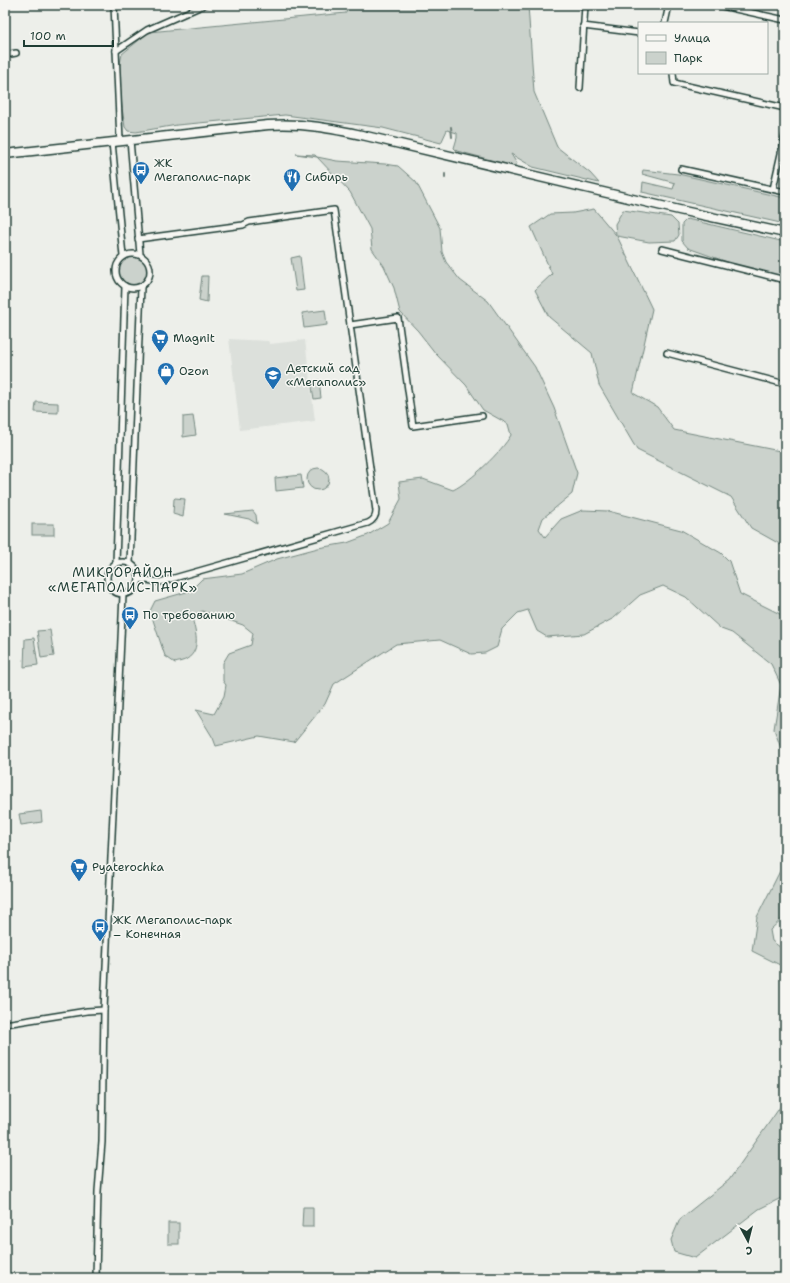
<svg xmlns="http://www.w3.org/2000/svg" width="790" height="1283" font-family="'Shantell Sans',sans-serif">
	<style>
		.built { fill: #dce0db }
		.green { fill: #cbd2cc; stroke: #758880 }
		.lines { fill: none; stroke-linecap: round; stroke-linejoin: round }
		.stream { stroke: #6c7e77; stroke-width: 2 }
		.minor-casing { stroke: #1f3d34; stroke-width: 8 }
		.primary-casing { stroke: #1f3d34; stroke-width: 11 }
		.minor { stroke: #f6f6f2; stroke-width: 5 }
		.primary { stroke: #f6f6f2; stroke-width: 8 }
		.labels { text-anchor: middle; stroke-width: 3; stroke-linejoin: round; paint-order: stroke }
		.poi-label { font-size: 12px; fill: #1f3d34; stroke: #f6f6f2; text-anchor: start }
		.neighbourhood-label { font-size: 13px; letter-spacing: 1px; fill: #1f3d34; stroke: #f6f6f2 }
	</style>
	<rect width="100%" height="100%" fill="#edefea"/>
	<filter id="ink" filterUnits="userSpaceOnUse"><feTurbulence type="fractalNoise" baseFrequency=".025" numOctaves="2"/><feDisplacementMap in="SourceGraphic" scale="8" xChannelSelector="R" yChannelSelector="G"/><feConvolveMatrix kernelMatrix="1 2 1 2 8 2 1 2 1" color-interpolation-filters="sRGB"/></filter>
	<g filter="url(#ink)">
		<path class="built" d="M 229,339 L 268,341 L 270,344 L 305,340 L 315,421 L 240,430 Z"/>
		<g class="green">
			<path d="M 348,5 L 528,5 L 534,92 L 557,147 L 590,173 L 599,183 L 533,167 L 511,154 L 517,164 L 514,166 L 457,151 L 454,148 L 457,138 L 457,133 L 447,130 L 441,143 L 383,128 L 285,115 L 177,125 L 136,132 L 128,131 L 125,127 L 122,108 L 119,68 L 122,54 L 149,32 L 346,13 Z"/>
			<path d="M 296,154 L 315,155 L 317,157 L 337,161 L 385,164 L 398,166 L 416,182 L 440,228 L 442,252 L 446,262 L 460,280 L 488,301 L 535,367 L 554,408 L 577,473 L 572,494 L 543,518 L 539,529 L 545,537 L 561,519 L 583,510 L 608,511 L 681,530 L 721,553 L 729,561 L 740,594 L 780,614 L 785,621 L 785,759 L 774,729 L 781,685 L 771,664 L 732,633 L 721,629 L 686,597 L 663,586 L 640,595 L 614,618 L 584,634 L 547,637 L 537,631 L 528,610 L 518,613 L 502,629 L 497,647 L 485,653 L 471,654 L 440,640 L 396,644 L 334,684 L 325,704 L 294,742 L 259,736 L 216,746 L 213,738 L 196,710 L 214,714 L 224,696 L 226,685 L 223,681 L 223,663 L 229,653 L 251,645 L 253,633 L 243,625 L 202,611 L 192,617 C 195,631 202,649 187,659 C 184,661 178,662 175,663 L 165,656 L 150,611 L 155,601 L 190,591 L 202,579 L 242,574 L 277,559 L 318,548 L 347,543 L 368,535 L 388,523 L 401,499 L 399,482 L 423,479 L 453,490 C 470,482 502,451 511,435 L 508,424 L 483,410 L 466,385 L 436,354 L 418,331 L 400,312 L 394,288 L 384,266 L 372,249 L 370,229 L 350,192 L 317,157 Z"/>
			<path d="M 643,170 L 678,174 L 785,198 L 785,224 L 642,192 L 643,182 L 673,189 L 675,183 L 642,174 Z"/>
			<path d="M 594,209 L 616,235 L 615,224 L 623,210 L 671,217 L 678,224 L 679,235 L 675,241 L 649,242 L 617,236 L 652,309 L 633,393 L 657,407 L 674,430 L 785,452 L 785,547 L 751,528 L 731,497 L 637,450 L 599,385 L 592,353 L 549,317 L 535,290 L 552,274 L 531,227 L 550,214 L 573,213 Z"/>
			<path d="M 687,219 L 785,242 L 785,278 L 747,269 L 688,248 L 682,241 L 682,224 Z"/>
			<path d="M 300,256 L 304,290 L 296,291 L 291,258 Z"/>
			<circle cx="133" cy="271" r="14"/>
			<path d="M 202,276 L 208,276 L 207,302 L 199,300 Z"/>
			<path d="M 325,310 L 327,325 L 304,328 L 302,313 Z"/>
			<path d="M 319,380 L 321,398 L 314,399 L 311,381 Z"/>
			<path d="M 36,402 L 58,403 L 58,413 L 35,412 Z"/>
			<path d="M 193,416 L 196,435 L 183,437 L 183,417 Z"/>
			<circle cx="318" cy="479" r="11"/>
			<path d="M 301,475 L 303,488 L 276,491 L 275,478 Z"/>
			<path d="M 175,498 L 185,499 L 183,517 L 173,514 L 174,499 Z"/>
			<path d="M 253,511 L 256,515 L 257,524 L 249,519 L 225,514 Z"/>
			<rect x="32" y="524" width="22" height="11"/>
			<path d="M 50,630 L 54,656 L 41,658 L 37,631 Z"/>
			<path d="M 34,638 L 38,665 L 24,667 L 25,639 Z"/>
			<path d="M 785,801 L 785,916 L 770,930 L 772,941 L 785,951 L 785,971 L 782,966 L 752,951 L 757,917 L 783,865 Z"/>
			<path d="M 41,811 L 42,822 L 21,825 L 19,814 Z"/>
			<path d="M 785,1100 L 785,1196 L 759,1209 L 695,1258 L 674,1252 L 671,1240 L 680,1219 L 729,1180 Z"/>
			<path d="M 303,1207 L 313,1207 L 313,1227 L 302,1227 Z"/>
			<rect x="168" y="1223" width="11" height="21"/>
		</g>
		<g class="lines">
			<g class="stream">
				<path d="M 451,127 L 452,137"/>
				<path d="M 445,178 L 445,174"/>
			</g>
			<defs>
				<g id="minor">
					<path d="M 114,5 L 120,141"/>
					<path d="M 717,5 L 785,20"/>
					<path d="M 665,23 L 669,5"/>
					<path d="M 583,26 L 639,33"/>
					<path d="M 116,51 L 147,30 L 204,5"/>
					<path d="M 5,55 L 16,53"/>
					<path d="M 673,73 L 674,83 L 785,108"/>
					<path d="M 580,88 L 585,5"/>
					<path d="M 130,140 L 140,254"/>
					<path d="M 112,142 L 123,256"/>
					<path d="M 681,169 L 785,192"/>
					<path d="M 773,189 L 785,136"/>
					<path d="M 138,239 L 243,225 L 249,222 L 334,210 L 376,511 C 376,517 374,520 368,523 L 160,582 L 139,579"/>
					<path d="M 662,249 L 785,280"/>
					<circle cx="133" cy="271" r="17"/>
					<path d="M 350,325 L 398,318 L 413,426 L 482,416"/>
					<path d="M 667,353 L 785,384"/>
					<circle cx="123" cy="578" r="16"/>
					<path d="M 116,563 L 125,286"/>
					<path d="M 130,563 L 141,287"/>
					<path d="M 5,1024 L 87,1011 L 104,1010"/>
					<path d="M 96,1278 L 98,1191 L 102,1142 L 104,1010 L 123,595"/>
				</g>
				<path id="primary" d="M 5,154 L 268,125 C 305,123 330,128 366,136 L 679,210 L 785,233"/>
			</defs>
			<use href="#minor" class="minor-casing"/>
			<use href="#primary" class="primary-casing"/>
			<use href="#minor" class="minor"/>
			<use href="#primary" class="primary"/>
		</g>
	</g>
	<defs>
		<symbol id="bus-pin" viewBox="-11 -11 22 30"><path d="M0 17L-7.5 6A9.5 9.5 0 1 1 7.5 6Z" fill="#1f6fb2" stroke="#f6f6f2"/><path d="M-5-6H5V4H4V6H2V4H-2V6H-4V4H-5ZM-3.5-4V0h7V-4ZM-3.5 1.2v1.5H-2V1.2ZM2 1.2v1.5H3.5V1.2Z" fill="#fff"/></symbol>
		<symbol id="restaurant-pin" viewBox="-11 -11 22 30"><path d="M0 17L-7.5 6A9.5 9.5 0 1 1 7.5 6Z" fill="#1f6fb2" stroke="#f6f6f2"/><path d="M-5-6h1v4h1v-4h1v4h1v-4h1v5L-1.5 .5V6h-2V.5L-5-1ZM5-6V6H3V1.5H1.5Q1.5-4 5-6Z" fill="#fff"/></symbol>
		<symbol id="supermarket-pin" viewBox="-11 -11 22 30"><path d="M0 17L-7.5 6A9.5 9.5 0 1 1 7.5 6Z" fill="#1f6fb2" stroke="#f6f6f2"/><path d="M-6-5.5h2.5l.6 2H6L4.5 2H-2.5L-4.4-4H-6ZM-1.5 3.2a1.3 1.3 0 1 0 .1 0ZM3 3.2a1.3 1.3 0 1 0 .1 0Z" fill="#fff"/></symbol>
		<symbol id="shop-pin" viewBox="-11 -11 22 30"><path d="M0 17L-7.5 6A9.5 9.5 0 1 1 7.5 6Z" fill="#1f6fb2" stroke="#f6f6f2"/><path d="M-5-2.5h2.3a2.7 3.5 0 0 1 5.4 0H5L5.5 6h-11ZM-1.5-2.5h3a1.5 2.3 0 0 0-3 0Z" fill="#fff"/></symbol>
		<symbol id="school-pin" viewBox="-11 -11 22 30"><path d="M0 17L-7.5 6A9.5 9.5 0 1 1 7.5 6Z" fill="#1f6fb2" stroke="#f6f6f2"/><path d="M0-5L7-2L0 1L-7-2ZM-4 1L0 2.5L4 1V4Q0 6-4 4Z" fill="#fff"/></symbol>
	</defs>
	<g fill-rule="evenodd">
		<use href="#bus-pin" x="131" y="160" width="20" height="27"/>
		<use href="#restaurant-pin" x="282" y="167" width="20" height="27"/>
		<use href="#supermarket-pin" x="150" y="328" width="20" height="27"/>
		<use href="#shop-pin" x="156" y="361" width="20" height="27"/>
		<use href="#school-pin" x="263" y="365" width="20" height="27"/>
		<use href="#bus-pin" x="120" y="605" width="20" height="27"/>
		<use href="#supermarket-pin" x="69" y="857" width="20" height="27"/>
		<use href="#bus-pin" x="90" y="917" width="20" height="27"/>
	</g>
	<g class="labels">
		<g class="poi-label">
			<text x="154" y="167">ЖК<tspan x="154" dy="14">Мегаполис-парк</tspan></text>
			<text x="305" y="181">Сибирь</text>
			<text x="173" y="342">Magnit</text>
			<text x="286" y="372">Детский сад<tspan x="286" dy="14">«Мегаполис»</tspan></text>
			<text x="179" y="375">Ozon</text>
			<text x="143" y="619">По требованию</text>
			<text x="92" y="871">Pyaterochka</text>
			<text x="113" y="924">ЖК Мегаполис-парк<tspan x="113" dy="14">– Конечная</tspan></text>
		</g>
		<g class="neighbourhood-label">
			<text x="123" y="577">МИКРОРАЙОН<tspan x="123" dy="15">«МЕГАПОЛИС-ПАРК»</tspan></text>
		</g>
	</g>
	<rect width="790" height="1283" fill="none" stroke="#f6f6f2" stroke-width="20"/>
	<rect x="10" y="10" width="770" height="1263" fill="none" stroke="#1f3d34" stroke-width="1.5" filter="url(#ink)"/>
	<rect x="638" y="22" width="130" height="52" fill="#f6f6f2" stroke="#a0aca6"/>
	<rect x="646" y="35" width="20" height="6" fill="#f6f6f2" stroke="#a0aca6"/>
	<text x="674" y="42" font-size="12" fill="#1f3d34">Улица</text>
	<rect x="646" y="52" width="20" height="12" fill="#cbd2cc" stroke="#a0aca6"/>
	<text x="674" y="62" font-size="12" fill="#1f3d34">Парк</text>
	<g transform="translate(748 1241) rotate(173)" stroke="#f6f6f2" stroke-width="3" paint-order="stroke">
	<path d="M0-3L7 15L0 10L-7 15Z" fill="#1f3d34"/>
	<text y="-6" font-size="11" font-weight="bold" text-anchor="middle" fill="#1f3d34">С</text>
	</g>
	<path d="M24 40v6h89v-6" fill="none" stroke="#1f3d34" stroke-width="2"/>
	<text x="30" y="40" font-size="12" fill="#1f3d34" stroke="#f6f6f2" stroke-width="3" paint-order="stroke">100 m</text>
</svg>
